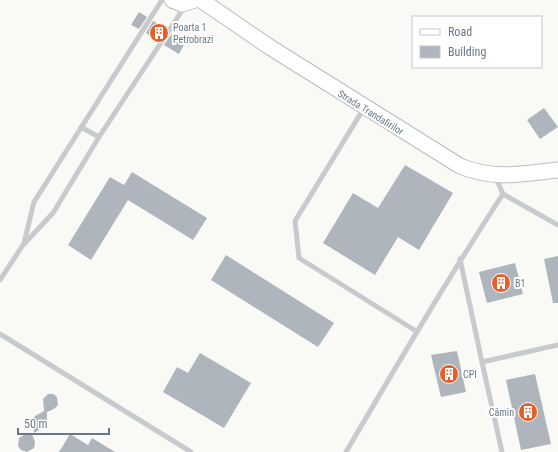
<svg xmlns="http://www.w3.org/2000/svg" width="558" height="452" font-family="'Roboto Condensed',sans-serif">
	<style>
		.building { fill: #aeb5bc }
		.lines { fill: none; stroke-linecap: round; stroke-linejoin: round }
		.secondary-casing { stroke: #b9bec3; stroke-width: 17 }
		.service { stroke: #c7cbce; stroke-width: 5 }
		.secondary { stroke: #fff; stroke-width: 15 }
		.labels { text-anchor: middle; stroke-width: 4; stroke-linejoin: round; paint-order: stroke }
		.poi-label { font-size: 10px; fill: #687888; stroke: #fff; text-anchor: start }
		.street-label { font-size: 10px; fill: #687888; stroke: #fff }
	</style>
	<rect width="100%" height="100%" fill="#f9f9f6"/>
	<g class="building">
		<path d="M 139,12 L 147,17 L 139,29 L 131,25 Z"/>
		<path d="M 153,21 L 165,28 L 157,41 L 146,33 Z"/>
		<path d="M 172,33 L 186,41 L 179,54 L 164,45 Z"/>
		<path d="M 544,108 L 558,127 L 540,139 L 527,120 Z"/>
		<path d="M 405,165 L 453,193 L 419,250 L 398,237 L 375,275 L 323,243 L 353,193 L 378,208 Z"/>
		<path d="M 132,172 L 207,218 L 193,240 L 128,200 L 91,260 L 68,245 L 110,177 L 124,185 Z"/>
		<path d="M 226,255 L 334,323 L 318,347 L 211,280 Z"/>
		<path d="M 558,256 L 558,303 L 553,303 L 544,259 Z"/>
		<path d="M 515,263 L 523,294 L 487,303 L 479,272 Z"/>
		<path d="M 457,351 L 466,392 L 441,397 L 431,355 Z"/>
		<path d="M 200,353 L 251,383 L 224,428 L 163,392 L 177,367 L 188,373 Z"/>
		<path d="M 535,374 L 551,444 L 521,450 L 506,380 Z"/>
		<path d="M 48,394 L 53,394 L 57,397 L 58,405 L 54,409 L 47,412 L 47,422 L 45,427 L 34,433 L 32,420 L 35,416 L 44,411 L 43,399 Z"/>
		<path d="M 32,434 L 35,442 L 34,448 L 27,452 L 21,450 L 18,446 L 19,438 L 24,435 Z"/>
		<path d="M 70,434 L 88,445 L 92,438 L 115,452 L 59,452 Z"/>
	</g>
	<g class="lines">
		<defs>
			<g id="secondary">
				<path d="M 172,0 L 182,4 L 195,0"/>
				<path d="M 201,0 L 268,46 L 460,166 C 494,180 522,174 558,170"/>
			</g>
		</defs>
		<use href="#secondary" class="secondary-casing"/>
		<g class="service">
			<path d="M 364,108 L 295,221 L 299,258 L 416,331"/>
			<path d="M 81,127 L 99,137"/>
			<path d="M 503,194 L 558,225"/>
			<path d="M 24,243 L 34,202 L 162,0"/>
			<path d="M 460,259 L 482,362 L 558,345"/>
			<path d="M 0,280 L 23,245 L 53,213 L 99,137 L 185,6"/>
			<path d="M 0,334 L 191,452"/>
			<path d="M 482,362 L 502,452"/>
			<path d="M 346,452 C 397,365 448,278 503,194 L 495,176"/>
		</g>
		<use href="#secondary" class="secondary"/>
	</g>
	<defs>
		<symbol id="building-disc" viewBox="-11 -11 22 22"><circle r="9.5" fill="#e55f2a" stroke="#fff"/><path d="M-4-6H4V6H1V3H-1V6H-4ZM-2.5-4.3h1.7v1.8h-1.7ZM.8-4.3h1.7v1.8H.8ZM-2.5-1h1.7V.8h-1.7ZM.8-1h1.7V.8H.8Z" fill="#fff"/></symbol>
	</defs>
	<g fill-rule="evenodd">
		<use href="#building-disc" x="148" y="22" width="22" height="22"/>
		<use href="#building-disc" x="490" y="272" width="22" height="22"/>
		<use href="#building-disc" x="438" y="363" width="22" height="22"/>
		<use href="#building-disc" x="517" y="401" width="22" height="22"/>
	</g>
	<g class="labels">
		<g class="poi-label">
			<text x="173" y="31">Poarta 1<tspan x="173" dy="12">Petrobrazi</tspan></text>
			<text x="515" y="287">B1</text>
			<text x="463" y="378">CPI</text>
			<text x="514" y="416" text-anchor="end">Cămin</text>
		</g>
		<g class="street-label">
			<text transform="translate(371 112) rotate(32)" y="4">Strada Trandafirilor</text>
		</g>
	</g>
	<rect x="412" y="16" width="130" height="52" fill="#ffffff" stroke="#c3c9cf"/>
	<rect x="420" y="29" width="20" height="6" fill="#ffffff" stroke="#c3c9cf"/>
	<text x="448" y="36" font-size="12" fill="#687888">Road</text>
	<rect x="420" y="46" width="20" height="12" fill="#aeb5bc" stroke="#c3c9cf"/>
	<text x="448" y="56" font-size="12" fill="#687888">Building</text>
	<path d="M18 428v6h91v-6" fill="none" stroke="#687888" stroke-width="2"/>
	<text x="24" y="428" font-size="12" fill="#687888" stroke="#ffffff" stroke-width="3" paint-order="stroke">50 m</text>
</svg>
